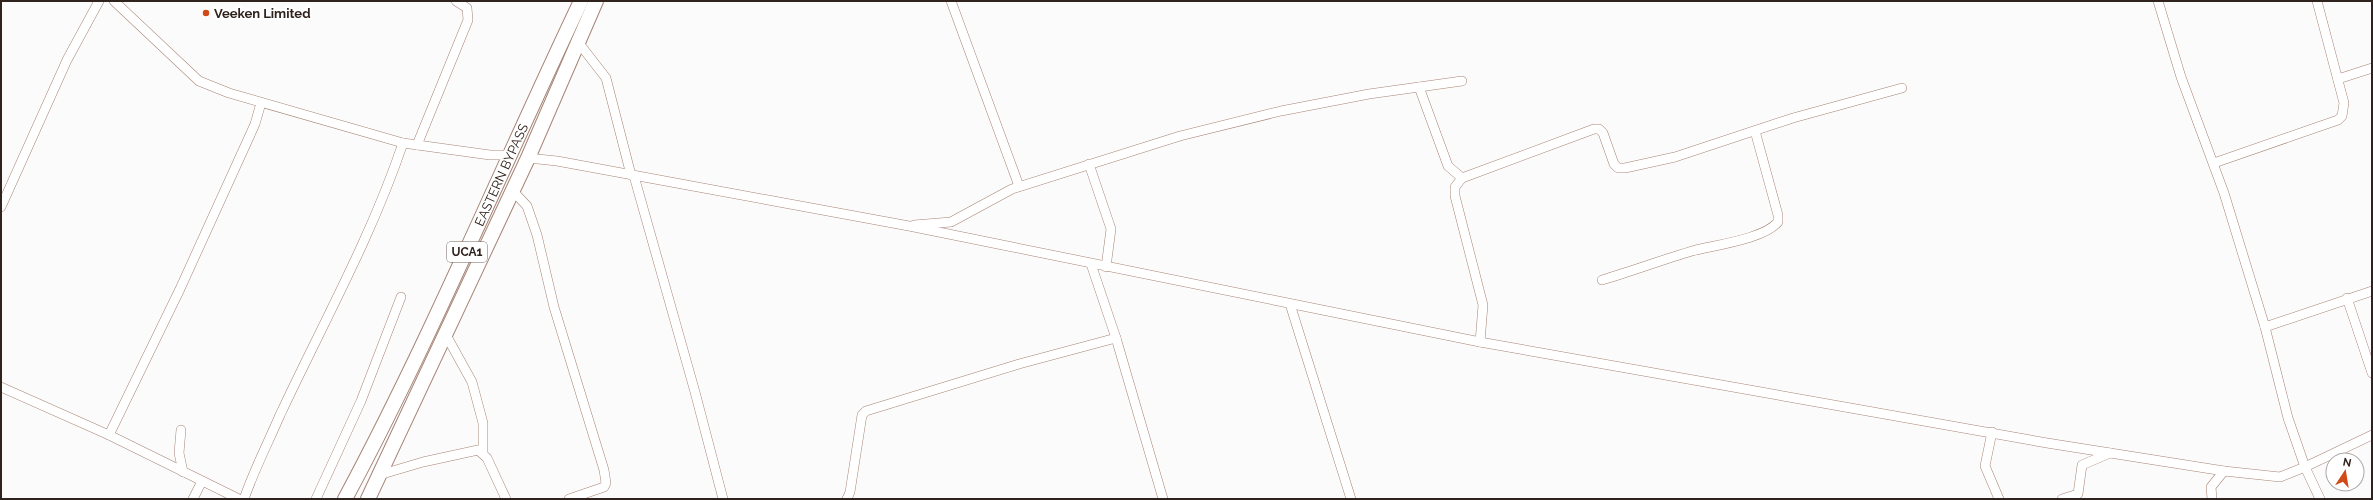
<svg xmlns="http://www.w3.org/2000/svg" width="2373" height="500" font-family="Raleway,sans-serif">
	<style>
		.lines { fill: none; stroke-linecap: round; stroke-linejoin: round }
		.minor-casing { stroke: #a68475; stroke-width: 10 }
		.primary-casing { stroke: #a68475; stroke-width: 16 }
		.minor { stroke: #fff; stroke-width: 9 }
		.primary { stroke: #fff; stroke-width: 14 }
		.poi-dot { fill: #d04917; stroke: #fff; stroke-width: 1.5 }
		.labels { text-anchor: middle; stroke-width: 4; stroke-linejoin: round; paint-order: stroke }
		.shield { fill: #fff; stroke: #6e6460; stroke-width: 1 }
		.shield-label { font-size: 12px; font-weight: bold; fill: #30221c }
		.poi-label { font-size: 13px; font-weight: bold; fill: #30221c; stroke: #fff; text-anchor: start }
		.street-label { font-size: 13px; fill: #30221c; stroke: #fff }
	</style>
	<rect width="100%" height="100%" fill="#fbfbfb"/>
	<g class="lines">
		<defs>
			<g id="minor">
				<path d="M 114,1 L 199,81 L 229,93 L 403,143 L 490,155 L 509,155"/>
				<path d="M 951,1 L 1019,186"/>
				<path d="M 2158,1 L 2181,77 L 2224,193 L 2265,327 L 2288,418 L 2305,467 L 2320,499"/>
				<path d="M 578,42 L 606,78 L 631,175"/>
				<path d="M 2338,79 L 2372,68"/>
				<path d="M 1419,87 L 1448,166 L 1462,178"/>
				<path d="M 417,145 L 468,20 L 467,8 L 456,1"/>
				<path d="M 528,158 L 557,161 L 909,226 L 1480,342 L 2047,443 L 2224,471 L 2280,477 L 2305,467 L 2372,435"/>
				<path d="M 2214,163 L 2338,120 L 2342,116 L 2344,103 L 2317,1"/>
				<path d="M 1089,164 L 1111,229 L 1106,267"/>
				<path d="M 634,176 L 695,392 L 723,499"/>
				<path d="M 513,191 L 527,206 L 537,235 L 554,307 L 604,470 L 606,483 L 604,487 L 569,499"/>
				<path d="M 1,207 L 67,60 L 99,1"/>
				<path d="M 914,225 L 951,222 L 1012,189 L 1180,136 L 1281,111 L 1369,94 L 1462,81"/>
				<path d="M 1091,264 L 1116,338 L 1163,499"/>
				<path d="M 1602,280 C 1632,271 1662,260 1692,251 C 1715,245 1764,239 1778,222 L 1778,215 L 1755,131"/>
				<path d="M 2347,298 L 2372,373"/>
				<path d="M 1290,304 L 1351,499"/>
				<path d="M 2265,327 L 2372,291"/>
				<path d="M 446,335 L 472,382 L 483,423 L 483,452"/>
				<path d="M 1480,342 L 1483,305 L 1455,196 L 1455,187 L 1462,178 L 1594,129 L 1599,129 L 1603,133 L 1614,164 L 1618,168 L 1625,168 L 1675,157 L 1793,118 L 1902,88"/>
				<path d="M 1,387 L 109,435 L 239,499"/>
				<path d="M 181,430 L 179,453 L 183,472"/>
				<path d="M 1992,432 L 1985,466 L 1999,499"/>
				<path d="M 109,435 L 180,289 L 255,124 L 261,103"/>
				<path d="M 379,475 L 423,462 L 478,450 L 487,458 L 506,499"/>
				<path d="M 193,499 L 202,481"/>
				<path d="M 244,499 C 254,470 268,443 280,415 C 322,325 371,238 403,143"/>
				<path d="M 316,499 L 361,401 L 401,297"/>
				<path d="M 847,499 L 850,492 L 862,415 L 866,411 L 1019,364 L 1116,338"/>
				<path d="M 2062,499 L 2078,494 L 2082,465 L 2110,453"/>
				<path d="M 2212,499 L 2211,487 L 2224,471"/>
			</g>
			<g id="primary">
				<path id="s1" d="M 345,499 C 432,337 502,167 581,1"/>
				<path d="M 368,499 L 528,158 L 596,1"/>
			</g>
		</defs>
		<use href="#minor" class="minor-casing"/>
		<use href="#primary" class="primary-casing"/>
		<use href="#minor" class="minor"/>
		<use href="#primary" class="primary"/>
	</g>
	<circle class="poi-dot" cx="206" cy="13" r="4"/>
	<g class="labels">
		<rect class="shield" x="447" y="242" width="40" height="20" rx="3"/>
		<g class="shield-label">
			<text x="467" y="256">UCA1</text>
		</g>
		<g class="poi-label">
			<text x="214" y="18">Veeken Limited</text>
		</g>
		<g class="street-label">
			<text dy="5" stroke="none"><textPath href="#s1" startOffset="360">EASTERN BYPASS</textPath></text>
		</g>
	</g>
	<rect width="2373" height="500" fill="none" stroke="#30221c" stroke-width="4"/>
	<g transform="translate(2345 472) rotate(12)"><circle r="19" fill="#ffffff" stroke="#aca7a4"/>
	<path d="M0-3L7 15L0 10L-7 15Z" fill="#d04917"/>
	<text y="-6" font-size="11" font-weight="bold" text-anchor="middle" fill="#30221c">N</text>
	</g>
</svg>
